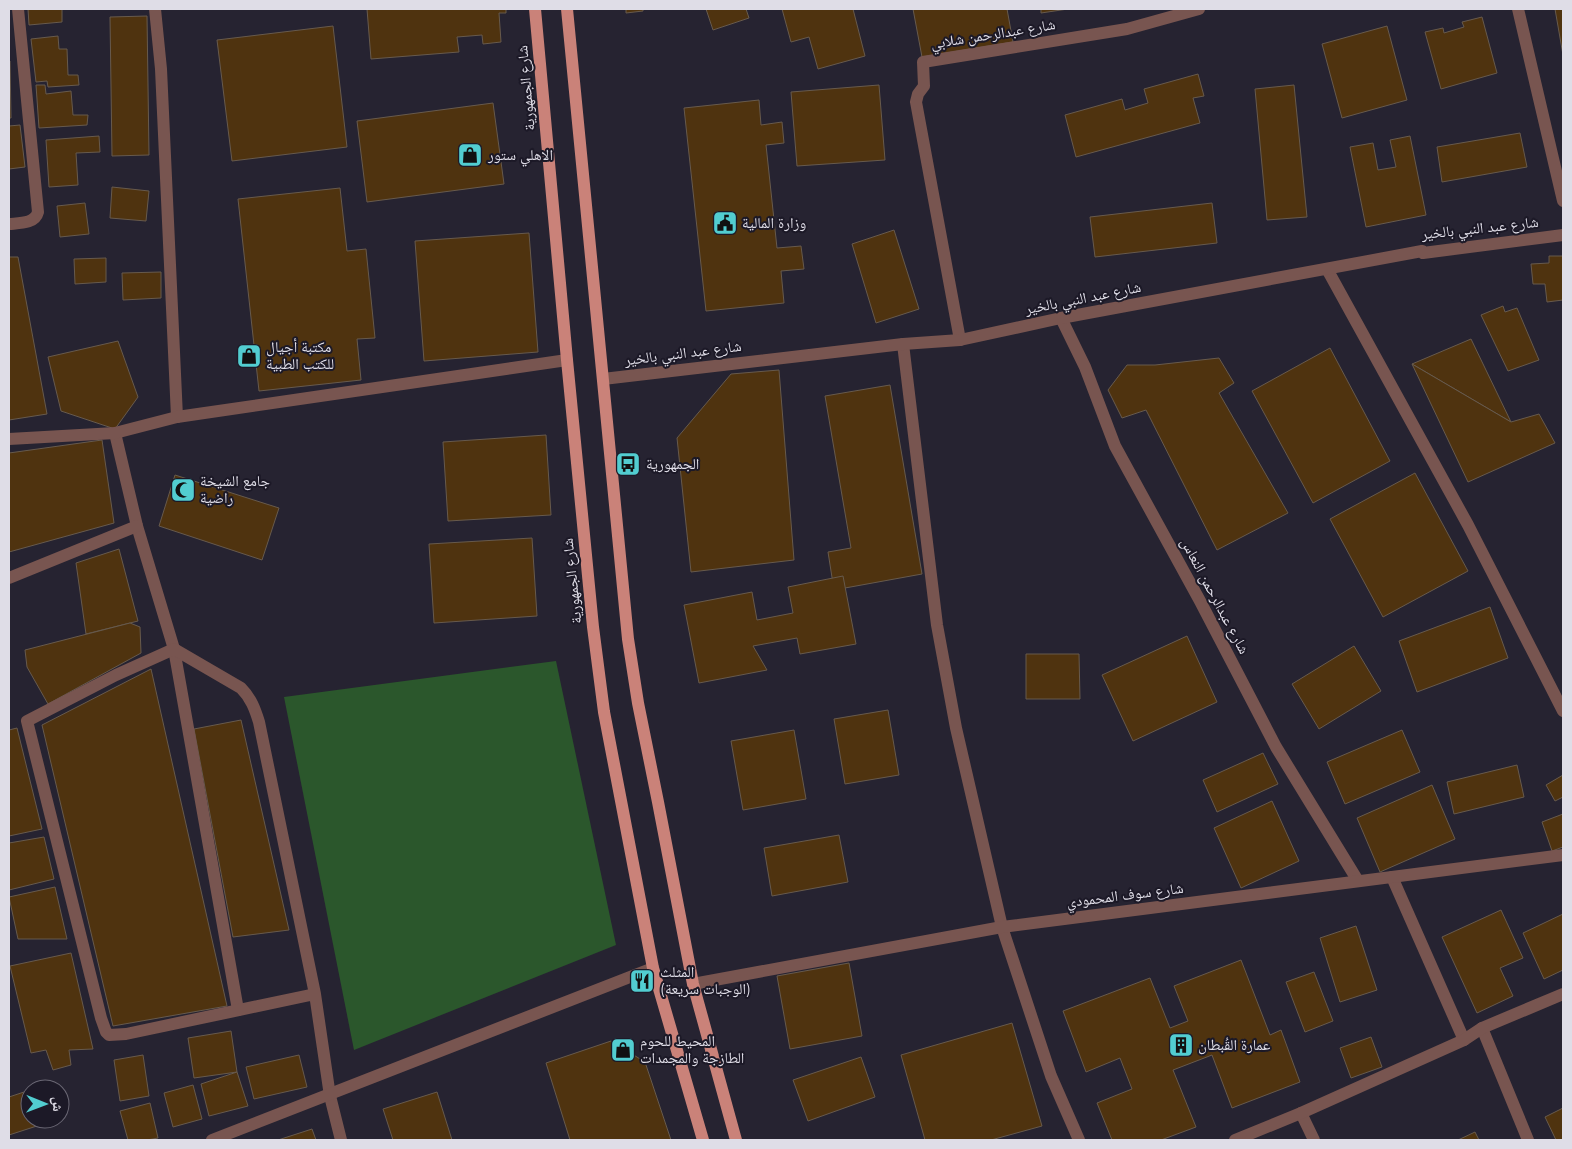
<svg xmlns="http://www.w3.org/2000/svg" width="1572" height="1149" font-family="Montserrat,'Noto Naskh Arabic',sans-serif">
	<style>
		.green { fill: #2b572c }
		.building { fill: #4f330f; stroke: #675a4d }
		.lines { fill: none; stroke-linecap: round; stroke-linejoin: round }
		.minor { stroke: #785550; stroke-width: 12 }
		.primary { stroke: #ca8279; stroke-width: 12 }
		.labels { text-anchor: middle; stroke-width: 4; stroke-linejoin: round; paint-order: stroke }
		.street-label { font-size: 15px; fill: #dfdde7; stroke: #1c1927 }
		.poi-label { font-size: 15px; fill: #dfdde7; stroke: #1c1927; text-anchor: start }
	</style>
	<rect width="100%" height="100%" fill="#262331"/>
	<path class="green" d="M 556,661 L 616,945 L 354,1050 L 284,697 Z"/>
	<g class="building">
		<path d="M 28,9 L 62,9 L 62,22 L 29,25 Z"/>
		<path d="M 367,9 L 506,9 L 506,13 L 499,13 L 501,42 L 483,44 L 482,35 L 457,37 L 459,52 L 371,59 Z"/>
		<path d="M 626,9 L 643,9 L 643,11 L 626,13 Z"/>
		<path d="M 706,9 L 746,9 L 749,18 L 713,30 Z"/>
		<path d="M 782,9 L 853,9 L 865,56 L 818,69 L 809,37 L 791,42 Z"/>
		<path d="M 913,9 L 1007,9 L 1013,42 L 922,57 Z"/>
		<path d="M 1041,9 L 1068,9 L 1041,13 Z"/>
		<path d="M 1555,9 L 1563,9 L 1563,55 Z"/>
		<path d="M 147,16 L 149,155 L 112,156 L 110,17 Z"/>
		<path d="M 1482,17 L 1497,73 L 1441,89 L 1425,32 L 1443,28 L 1444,33 L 1464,27 L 1462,22 Z"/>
		<path d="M 333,26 L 347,147 L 232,161 L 217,40 Z"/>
		<path d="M 1387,26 L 1407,100 L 1342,118 L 1322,44 Z"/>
		<path d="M 58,36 L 59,49 L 67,49 L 68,75 L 78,75 L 79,85 L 48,87 L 47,81 L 36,82 L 31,39 Z"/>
		<path d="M 9,61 L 10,61 L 11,118 L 9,118 Z"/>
		<path d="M 1198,74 L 1204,96 L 1193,98 L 1200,123 L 1076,157 L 1065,115 L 1122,99 L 1125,110 L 1148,103 L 1144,89 Z"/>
		<path d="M 36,85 L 45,85 L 46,94 L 71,91 L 73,115 L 88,115 L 87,125 L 39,128 Z"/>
		<path d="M 879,85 L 885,160 L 797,166 L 791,92 Z"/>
		<path d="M 1294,85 L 1307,217 L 1267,220 L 1255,89 Z"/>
		<path d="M 759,100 L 761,125 L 782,122 L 784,143 L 766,145 L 777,248 L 801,246 L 804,269 L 781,271 L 784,303 L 706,311 L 684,108 Z"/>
		<path d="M 493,103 L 504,184 L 367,202 L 357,121 Z"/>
		<path d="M 20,125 L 25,167 L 9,169 L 9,126 Z"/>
		<path d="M 1520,133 L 1527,167 L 1442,182 L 1437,147 Z"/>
		<path d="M 99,136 L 100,152 L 76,153 L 78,185 L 49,187 L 46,140 Z"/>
		<path d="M 1410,136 L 1426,215 L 1366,227 L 1350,147 L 1373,143 L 1378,170 L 1396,167 L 1390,140 Z"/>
		<path d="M 112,187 L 149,191 L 146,221 L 110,218 Z"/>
		<path d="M 340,188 L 347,251 L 366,249 L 375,338 L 357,339 L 361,380 L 259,391 L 238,199 Z"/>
		<path d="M 85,203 L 89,234 L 60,237 L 57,206 Z"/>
		<path d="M 1212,203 L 1217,243 L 1095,257 L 1090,217 Z"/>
		<path d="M 894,230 L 919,309 L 876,323 L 852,244 Z"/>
		<path d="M 529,233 L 538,352 L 424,361 L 415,241 Z"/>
		<path d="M 1549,256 L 1563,256 L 1563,300 L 1547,302 L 1545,284 L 1533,284 L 1531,264 L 1549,263 Z"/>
		<path d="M 9,257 L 18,257 L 47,414 L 9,420 Z"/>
		<path d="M 106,258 L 106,282 L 75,284 L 74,259 Z"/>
		<path d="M 161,272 L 161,298 L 123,300 L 122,273 Z"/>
		<path d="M 1503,306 L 1505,312 L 1517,308 L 1539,360 L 1508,371 L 1481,315 Z"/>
		<path d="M 1471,339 L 1511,422 L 1412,364 Z"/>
		<path d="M 118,341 L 138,397 L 115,429 L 61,411 L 48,357 Z"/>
		<path d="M 1330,348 L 1390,461 L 1313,503 L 1252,391 Z"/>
		<path d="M 1219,358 L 1234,383 L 1219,393 L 1288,513 L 1217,550 L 1146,410 L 1122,418 L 1108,390 L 1127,365 L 1155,365 Z"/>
		<path d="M 1412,364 L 1511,422 L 1539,414 L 1555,443 L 1468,482 Z"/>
		<path d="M 779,370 L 794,560 L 691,572 L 677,438 L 731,374 Z"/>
		<path d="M 890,385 L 922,574 L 834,590 L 828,552 L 851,548 L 825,396 Z"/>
		<path d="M 546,435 L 551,515 L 448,521 L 443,442 Z"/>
		<path d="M 102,440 L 114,523 L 9,552 L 9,453 Z"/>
		<path d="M 1415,473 L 1468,571 L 1383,617 L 1330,519 Z"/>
		<path d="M 175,475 L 279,508 L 262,560 L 159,526 Z"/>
		<path d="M 532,538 L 537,616 L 434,623 L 429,544 Z"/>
		<path d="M 119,549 L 138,621 L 86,634 L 76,563 Z"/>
		<path d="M 843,576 L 856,644 L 800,654 L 797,638 L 753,646 L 767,670 L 699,683 L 684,605 L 752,592 L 757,620 L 793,613 L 788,587 Z"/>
		<path d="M 1490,607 L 1508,658 L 1417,692 L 1399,641 Z"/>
		<path d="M 130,623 L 140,627 L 141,653 L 48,704 L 27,667 L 25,650 Z"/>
		<path d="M 1187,636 L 1217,702 L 1133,741 L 1102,675 Z"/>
		<path d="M 1354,646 L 1381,691 L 1319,729 L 1292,684 Z"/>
		<path d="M 1026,654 L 1079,654 L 1080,699 L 1026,699 Z"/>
		<path d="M 151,669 L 227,1006 L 113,1026 L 42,725 Z"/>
		<path d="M 888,710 L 899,775 L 845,784 L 834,719 Z"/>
		<path d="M 241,720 L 289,930 L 233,937 L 194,729 Z"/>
		<path d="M 17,728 L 42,829 L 9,836 L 9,730 Z"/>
		<path d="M 794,730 L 806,799 L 743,810 L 731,741 Z"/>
		<path d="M 1402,730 L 1420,772 L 1345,804 L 1327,762 Z"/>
		<path d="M 1263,753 L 1278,784 L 1217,812 L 1203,780 Z"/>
		<path d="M 1517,765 L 1524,797 L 1454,814 L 1447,782 Z"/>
		<path d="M 1563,775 L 1563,797 L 1555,801 L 1546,785 Z"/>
		<path d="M 1432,785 L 1455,839 L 1380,872 L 1357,818 Z"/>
		<path d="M 1272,801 L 1299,861 L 1241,888 L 1214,828 Z"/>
		<path d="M 1563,814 L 1563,847 L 1552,851 L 1542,822 Z"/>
		<path d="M 839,835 L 848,882 L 772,896 L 764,848 Z"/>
		<path d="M 44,837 L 54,879 L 9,890 L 9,843 Z"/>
		<path d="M 55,887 L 67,939 L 18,939 L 9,897 Z"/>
		<path d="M 1501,910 L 1523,958 L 1500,968 L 1513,996 L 1477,1013 L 1442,937 Z"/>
		<path d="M 1563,914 L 1563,970 L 1544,979 L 1523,933 Z"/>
		<path d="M 1356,926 L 1377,990 L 1340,1002 L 1320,938 Z"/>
		<path d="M 71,953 L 93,1049 L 69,1050 L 71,1065 L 53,1070 L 46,1050 L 31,1053 L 10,966 Z"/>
		<path d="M 1241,960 L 1270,1035 L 1281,1030 L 1300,1082 L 1232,1108 L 1212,1055 L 1173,1070 L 1196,1127 L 1161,1140 L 1112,1140 L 1097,1103 L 1132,1089 L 1120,1058 L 1086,1072 L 1063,1011 L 1150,978 L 1170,1028 L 1188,1021 L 1174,986 Z"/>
		<path d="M 849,963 L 862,1036 L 790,1049 L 777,976 Z"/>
		<path d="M 1314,972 L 1333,1021 L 1305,1032 L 1286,982 Z"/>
		<path d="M 1012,1023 L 1042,1126 L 991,1140 L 925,1140 L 901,1055 Z"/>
		<path d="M 231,1031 L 237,1072 L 194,1078 L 188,1038 Z"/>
		<path d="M 1371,1037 L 1382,1067 L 1351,1078 L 1340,1048 Z"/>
		<path d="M 611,1041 L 645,1062 L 671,1140 L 570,1140 L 546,1063 Z"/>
		<path d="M 143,1055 L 149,1096 L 120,1101 L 114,1060 Z"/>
		<path d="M 299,1055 L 307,1087 L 254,1099 L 246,1067 Z"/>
		<path d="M 861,1057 L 875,1097 L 808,1121 L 793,1080 Z"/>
		<path d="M 237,1072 L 248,1106 L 209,1116 L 201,1084 Z"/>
		<path d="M 193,1085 L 202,1119 L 173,1127 L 164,1093 Z"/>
		<path d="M 30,1090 L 30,1119 L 41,1119 L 43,1124 L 9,1135 L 9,1097 Z"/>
		<path d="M 437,1092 L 452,1140 L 393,1140 L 383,1109 Z"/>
		<path d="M 150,1103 L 158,1138 L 147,1140 L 128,1140 L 120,1111 Z"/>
		<path d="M 1563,1108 L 1563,1140 L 1556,1140 L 1545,1117 Z"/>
		<path d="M 312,1129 L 316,1140 L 278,1140 Z"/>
		<path d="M 1475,1132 L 1479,1140 L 1458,1140 Z"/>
	</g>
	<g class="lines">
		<g class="minor">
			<path d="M 155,9 L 161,69 L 177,417"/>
			<path d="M 1518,9 L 1563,201"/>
			<path d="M 9,224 C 19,223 35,224 38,212 L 18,9"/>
			<path d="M 1327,269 L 1468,525 L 1563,711"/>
			<path d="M 1061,318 L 1085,367 L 1115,446 L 1200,601 L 1276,747 L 1358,881"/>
			<path d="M 960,340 L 916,102 L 918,94 L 924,86 L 923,62 L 1127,29 L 1199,9"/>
			<path d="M 903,344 L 937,625 L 956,728 L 1002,927 L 1051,1076 L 1079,1140"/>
			<path d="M 603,379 L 903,344 L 960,340 L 1061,318 L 1422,251 L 1423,253 L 1563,235"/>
			<path d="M 115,433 L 137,526 L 174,649 L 238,1010"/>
			<path d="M 9,439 L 115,433 L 177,417 L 567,360"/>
			<path d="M 9,578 L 137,526"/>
			<path d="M 1392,877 L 1464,1040"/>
			<path d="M 693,984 L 1002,927 L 1563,855"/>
			<path d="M 315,994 L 126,1034 L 109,1035 L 106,1032 L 101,1018 L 27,721 L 116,675 L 174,649 L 241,688 C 251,698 255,709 259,722 L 315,994 L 330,1096 L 341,1140"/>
			<path d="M 1482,1028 L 1528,1140"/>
			<path d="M 1301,1113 L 1314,1140"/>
			<path d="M 212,1140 L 653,968"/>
			<path d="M 1235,1140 L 1301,1113 L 1464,1040 L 1482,1028 L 1563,994"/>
		</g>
		<g class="primary">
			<path d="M 535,9 L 567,360 L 593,627 L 604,712 L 653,968 L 703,1140"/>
			<path d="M 567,9 L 628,639 L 638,703 L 658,802 L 693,984 L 736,1140"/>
		</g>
	</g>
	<defs>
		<symbol id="shop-square" viewBox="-11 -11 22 22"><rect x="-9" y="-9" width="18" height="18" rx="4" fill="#52cdd0" stroke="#1c1927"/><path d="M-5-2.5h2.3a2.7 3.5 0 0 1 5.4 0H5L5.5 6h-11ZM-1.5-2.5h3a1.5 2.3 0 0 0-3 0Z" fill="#111"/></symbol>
		<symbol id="civic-square" viewBox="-11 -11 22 22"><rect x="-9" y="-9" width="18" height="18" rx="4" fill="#52cdd0" stroke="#1c1927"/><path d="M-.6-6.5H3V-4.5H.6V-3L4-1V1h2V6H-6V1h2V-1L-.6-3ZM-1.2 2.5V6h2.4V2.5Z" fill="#111"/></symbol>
		<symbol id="bus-square" viewBox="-11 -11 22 22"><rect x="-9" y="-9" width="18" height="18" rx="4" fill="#52cdd0" stroke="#1c1927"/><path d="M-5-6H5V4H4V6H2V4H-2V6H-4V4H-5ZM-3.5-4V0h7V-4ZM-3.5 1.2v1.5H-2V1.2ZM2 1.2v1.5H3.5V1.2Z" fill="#111"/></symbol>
		<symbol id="mosque-square" viewBox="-11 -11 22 22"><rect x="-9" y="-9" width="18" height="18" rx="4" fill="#52cdd0" stroke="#1c1927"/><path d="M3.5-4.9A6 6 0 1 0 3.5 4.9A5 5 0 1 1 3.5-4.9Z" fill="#111"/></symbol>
		<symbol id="restaurant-square" viewBox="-11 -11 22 22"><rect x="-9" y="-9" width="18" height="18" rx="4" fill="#52cdd0" stroke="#1c1927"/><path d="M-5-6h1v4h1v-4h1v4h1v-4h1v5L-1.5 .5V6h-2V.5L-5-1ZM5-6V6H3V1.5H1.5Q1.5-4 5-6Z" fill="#111"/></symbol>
		<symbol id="building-square" viewBox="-11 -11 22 22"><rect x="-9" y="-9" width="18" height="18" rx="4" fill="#52cdd0" stroke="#1c1927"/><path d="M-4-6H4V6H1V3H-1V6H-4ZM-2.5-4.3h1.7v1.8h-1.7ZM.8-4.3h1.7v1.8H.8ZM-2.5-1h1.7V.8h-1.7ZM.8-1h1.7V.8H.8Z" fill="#111"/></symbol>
	</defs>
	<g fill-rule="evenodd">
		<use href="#shop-square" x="456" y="141" width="28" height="28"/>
		<use href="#civic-square" x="711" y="209" width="28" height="28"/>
		<use href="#shop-square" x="235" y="342" width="28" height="28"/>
		<use href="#bus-square" x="614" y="450" width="28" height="28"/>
		<use href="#mosque-square" x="169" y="476" width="28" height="28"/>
		<use href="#restaurant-square" x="628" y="967" width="28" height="28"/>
		<use href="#building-square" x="1167" y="1031" width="28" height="28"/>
		<use href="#shop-square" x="609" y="1036" width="28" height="28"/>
	</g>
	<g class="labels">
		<g class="street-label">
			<text transform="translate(993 34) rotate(-9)" y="5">شارع عبدالرحمن شلابي</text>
			<text transform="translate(526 88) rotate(-95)" y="5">شارع الجمهورية</text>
			<text transform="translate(1480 228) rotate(-6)" y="5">شارع عبد النبي بالخير</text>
			<text transform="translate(1083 298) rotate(-11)" y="5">شارع عبد النبي بالخير</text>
			<text transform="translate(683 353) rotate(-7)" y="5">شارع عبد النبي بالخير</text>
			<text transform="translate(572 581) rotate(-96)" y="5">شارع الجمهورية</text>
			<text transform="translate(1215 596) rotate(62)" y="5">شارع عبدالرحمن النعاس</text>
			<text transform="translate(1125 895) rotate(-7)" y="5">شارع سوف المحمودي</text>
		</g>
		<g class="poi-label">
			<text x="488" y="160">الاهلي ستور</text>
			<text x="742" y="228">وزارة المالية</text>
			<text x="266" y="352">مكتبة أجيال<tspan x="266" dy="17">للكتب الطبية</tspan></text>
			<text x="646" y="469">الجمهورية</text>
			<text x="200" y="486">جامع الشيخة<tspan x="200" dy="17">راضية</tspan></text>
			<text x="660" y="977">المثلث<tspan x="660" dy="17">(الوجبات سريعة)</tspan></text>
			<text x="640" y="1046">المحيط للحوم<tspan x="640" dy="17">الطازجة والمجمدات</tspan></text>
			<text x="1198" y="1050">عمارة القُبطان</text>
		</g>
	</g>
	<rect width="1572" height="1149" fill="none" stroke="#dfdde7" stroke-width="20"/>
	<g transform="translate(45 1104) rotate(91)"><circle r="24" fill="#1c1927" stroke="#6a6774"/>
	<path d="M0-4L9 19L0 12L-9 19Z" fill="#52cdd0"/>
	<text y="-8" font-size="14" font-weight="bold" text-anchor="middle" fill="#dfdde7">ش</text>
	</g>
</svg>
